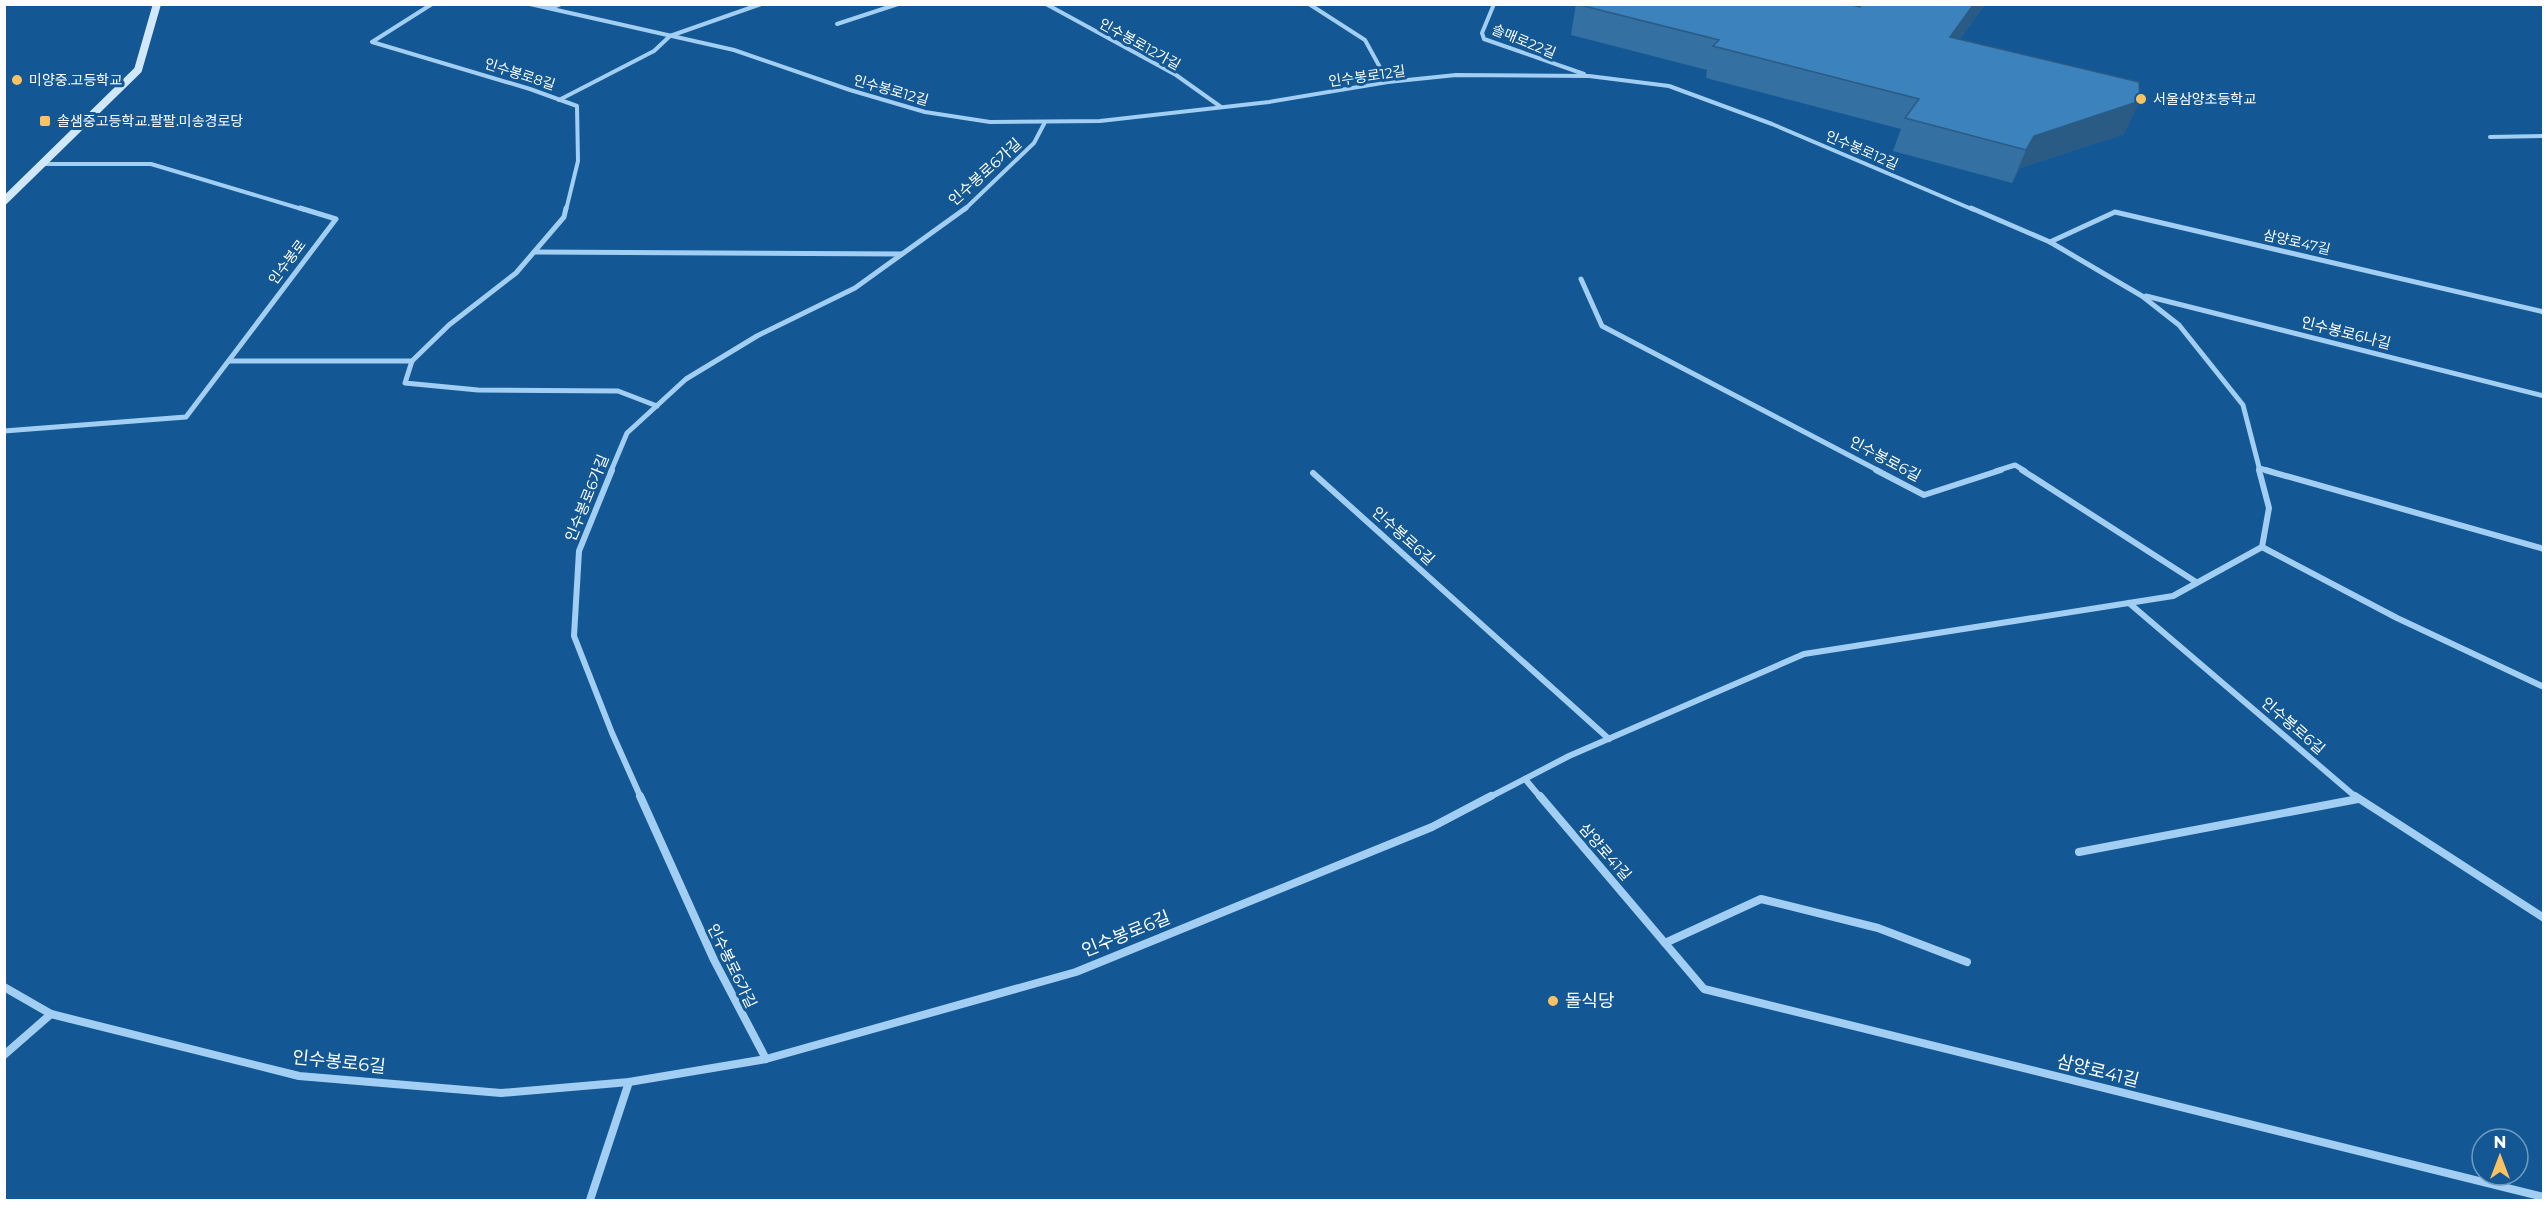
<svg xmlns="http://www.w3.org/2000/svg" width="2548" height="1205" font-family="Montserrat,'Noto Sans KR',sans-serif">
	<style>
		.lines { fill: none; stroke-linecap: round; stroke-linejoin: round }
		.minor-far3 { stroke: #a1cef2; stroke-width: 4 }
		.minor-far2 { stroke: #a1cef2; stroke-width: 5 }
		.minor-far1 { stroke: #a1cef2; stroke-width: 6 }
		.minor { stroke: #a1cef2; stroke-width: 8 }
		.secondary { stroke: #d1e8fc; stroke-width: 8 }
		.wall { fill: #3470a2 }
		.shaded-wall { fill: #2a5b84 }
		.building { fill: #3c82bc; stroke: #2a5b84; stroke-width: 1.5 }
		.poi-dot { fill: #ffc263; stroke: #135894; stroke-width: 2 }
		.labels { text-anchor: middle; stroke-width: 6; stroke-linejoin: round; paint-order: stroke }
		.far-street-label { font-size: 14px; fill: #fff; stroke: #135894 }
		.far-poi-label { font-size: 14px; fill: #fff; stroke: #135894; text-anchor: start }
		.street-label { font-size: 15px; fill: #fff; stroke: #135894 }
		.near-street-label { font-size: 18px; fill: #fff; stroke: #135894 }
		.near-poi-label { font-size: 18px; fill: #fff; stroke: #135894; text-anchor: start }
	</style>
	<rect width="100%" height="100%" fill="#135894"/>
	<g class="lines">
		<g class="minor-far3">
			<path d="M 432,4 L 372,42 L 530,89 L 577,106 L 578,161 L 566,210"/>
			<path d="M 530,4 L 734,50 L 850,90 L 925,112 L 990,122 L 1100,121 L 1269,102 L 1388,82 L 1456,75 L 1589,76 L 1669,86 L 1772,124 L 1974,210"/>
			<path d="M 1046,4 L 1176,75 L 1221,107"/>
			<path d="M 1309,4 L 1365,40 L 1388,82"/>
			<path d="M 1494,4 L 1482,33 L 1484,39 L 1584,74"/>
			<path d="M 550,8 L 561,4"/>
			<path d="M 837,24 L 898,4"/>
			<path d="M 559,100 L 654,51 L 670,36 L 761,4"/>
			<path d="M 2490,137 L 2544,136"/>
			<path d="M 42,164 L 151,164 L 305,210"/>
			<path d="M 964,210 L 1034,143 L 1045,122"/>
		</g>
		<g class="minor-far2">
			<path d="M 566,208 L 564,217 L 516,273 L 449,325 L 412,361 L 405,383 L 478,390 L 618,391 L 657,406"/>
			<path d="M 1971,208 L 2050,242 L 2142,296 L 2179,325 L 2243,405 L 2260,471"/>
			<path d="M 2050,242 L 2115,212 L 2544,312"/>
			<path d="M 534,252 L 902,254"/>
			<path d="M 1581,279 L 1602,326 L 1879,471"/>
			<path d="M 2146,296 L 2544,396"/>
			<path d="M 229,361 L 412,361"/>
			<path d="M 4,431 L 186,417 L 336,219 L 300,208"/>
			<path d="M 2259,468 L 2270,471"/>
			<path d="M 611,471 L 627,433 L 686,379 L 757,336 L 855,288 L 966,208"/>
			<path d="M 1996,471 L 2015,465 L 2025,471"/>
		</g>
		<g class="minor-far1">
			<path d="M 612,470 L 579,551 L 574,636 L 612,733 L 641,798"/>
			<path d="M 1876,470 L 1924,495 L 2001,470"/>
			<path d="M 2022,470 L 2196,582"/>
			<path d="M 2265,470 L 2544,549"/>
			<path d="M 1313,473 L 1609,739"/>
			<path d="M 2262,547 L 2397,618 L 2544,687"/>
			<path d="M 2129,603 L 2357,798"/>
			<path d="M 1525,779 L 1541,798"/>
			<path d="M 1488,798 L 1569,756 L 1804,654 L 2173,596 L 2262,547 L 2269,508 L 2259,470"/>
		</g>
		<g class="minor">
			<path d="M 640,796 L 714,960 L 766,1059"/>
			<path d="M 1540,796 L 1704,989 L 2544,1197"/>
			<path d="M 2355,796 L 2544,918"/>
			<path d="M 2079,852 L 2358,799"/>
			<path d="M 1665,943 L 1761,899 L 1878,928 L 1967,962"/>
			<path d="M 4,987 L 51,1014 L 299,1076 L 501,1093 L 629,1082 L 766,1059 L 1076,972 L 1432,827 L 1491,796"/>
			<path d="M 4,1055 L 51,1014"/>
			<path d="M 590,1200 L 629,1082"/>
		</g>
		<path class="secondary" d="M 4,201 L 138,70 L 157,4"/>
	</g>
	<path class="wall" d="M 1576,4 L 1860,7 L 1862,4 L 1985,4 L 1960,39 L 2124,134 L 2020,168 L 2012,183 L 1893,151 L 1901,129 L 1706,78 L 1707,70 L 1571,35 Z"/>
	<g class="shaded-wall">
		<path d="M 1974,4 L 1985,4 L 1939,68 L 1950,37 Z"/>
		<path d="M 2140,101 L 2124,134 L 2020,168 L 2012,183 L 2026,150 L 2034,136 Z"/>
	</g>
	<path class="building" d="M 1576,4 L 1847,4 L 1860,7 L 1862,4 L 1974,4 L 1950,37 L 2139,82 L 2140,101 L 2034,136 L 2026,150 L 1905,118 L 1919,99 L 1713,46 L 1719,40 Z"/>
	<g class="poi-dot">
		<circle cx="17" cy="80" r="6"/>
		<circle cx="2141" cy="99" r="6"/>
		<rect x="39" y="115" width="12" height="12" rx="3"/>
		<circle cx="1553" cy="1001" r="6"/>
	</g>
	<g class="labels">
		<g class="far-street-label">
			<text transform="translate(1524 41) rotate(22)" y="5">솔매로22길</text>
			<text transform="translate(1140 44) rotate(29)" y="5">인수봉로12가길</text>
			<text transform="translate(520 74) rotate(18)" y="5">인수봉로8길</text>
			<text transform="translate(1367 76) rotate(-8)" y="5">인수봉로12길</text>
			<text transform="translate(891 90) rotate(16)" y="5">인수봉로12길</text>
			<text transform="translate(1862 150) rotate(23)" y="5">인수봉로12길</text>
			<text transform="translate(2297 242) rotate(13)" y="5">삼양로47길</text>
			<text transform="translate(287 262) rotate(-53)" y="5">인수봉로</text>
		</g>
		<g class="far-poi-label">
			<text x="29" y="85">미양중.고등학교</text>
			<text x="2153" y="104">서울삼양초등학교</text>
			<text x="57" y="126">솔샘중고등학교.팔팔.미송경로당</text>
		</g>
		<g class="street-label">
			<text transform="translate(985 172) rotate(-42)" y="5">인수봉로6가길</text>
			<text transform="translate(2346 333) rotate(14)" y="5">인수봉로6나길</text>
			<text transform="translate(1885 459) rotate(28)" y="5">인수봉로6길</text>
			<text transform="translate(587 498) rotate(-68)" y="5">인수봉로6가길</text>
			<text transform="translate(1403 536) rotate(42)" y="5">인수봉로6길</text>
			<text transform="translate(2293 726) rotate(41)" y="5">인수봉로6길</text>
			<text transform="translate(1605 852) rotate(49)" y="5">삼양로41길</text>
			<text transform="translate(732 966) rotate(64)" y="5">인수봉로6가길</text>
		</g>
		<g class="near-street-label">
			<text transform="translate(1126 934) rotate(-22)" y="6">인수봉로6길</text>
			<text transform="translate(339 1062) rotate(6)" y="6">인수봉로6길</text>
			<text transform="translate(2098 1071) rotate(14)" y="6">삼양로41길</text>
		</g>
		<g class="near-poi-label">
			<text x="1565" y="1007">돌식당</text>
		</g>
	</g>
	<rect width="2548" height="1205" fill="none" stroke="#ffffff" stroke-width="12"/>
	<g transform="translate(2500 1157)"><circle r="28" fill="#135894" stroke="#719bbf" stroke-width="1.5"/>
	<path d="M0-4.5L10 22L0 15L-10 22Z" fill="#ffc263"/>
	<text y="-9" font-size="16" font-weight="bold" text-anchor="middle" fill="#ffffff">N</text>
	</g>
</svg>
